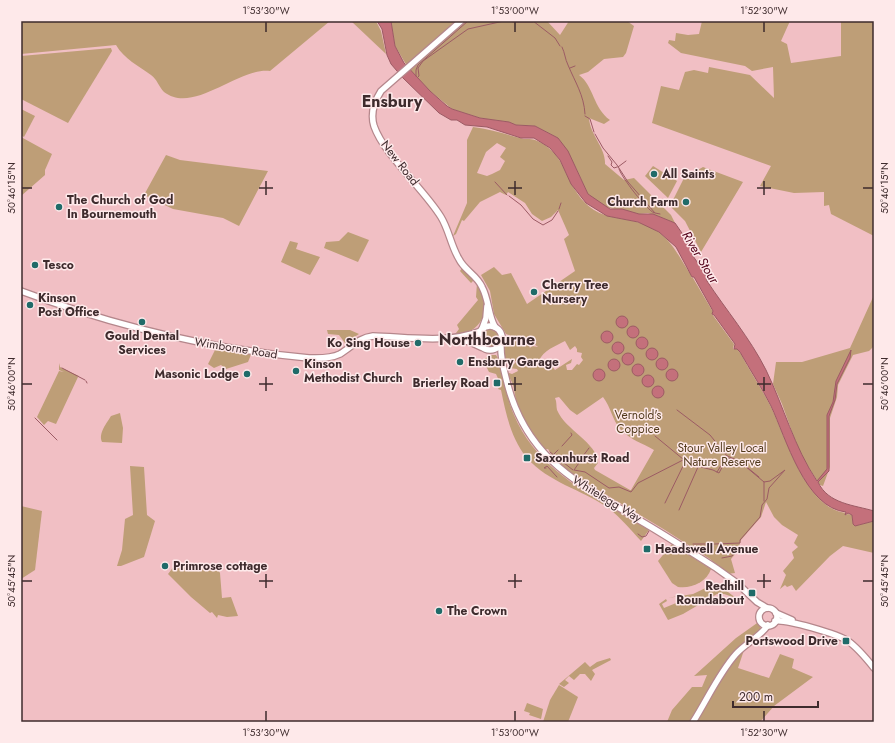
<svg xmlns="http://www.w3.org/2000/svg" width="895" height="743" font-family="Jost,sans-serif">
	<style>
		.green { fill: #be9e77; fill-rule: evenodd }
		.water { fill: #c4707b; stroke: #9c5b64 }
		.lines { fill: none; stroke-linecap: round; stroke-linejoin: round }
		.stream { stroke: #9c5b64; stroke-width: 1 }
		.primary-casing { stroke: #b5878c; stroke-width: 8 }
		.primary { stroke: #fff; stroke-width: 5.5 }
		.ticks { fill: none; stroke: #3e2b2d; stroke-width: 1.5 }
		.poi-dot { fill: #206b69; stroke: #fee9ea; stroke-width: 1.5 }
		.labels { text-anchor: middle; stroke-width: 3; stroke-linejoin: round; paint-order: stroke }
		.street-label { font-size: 12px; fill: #3e2b2d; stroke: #fee9ea }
		.poi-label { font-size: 12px; font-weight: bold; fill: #3e2b2d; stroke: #fee9ea; text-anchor: start }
		.park-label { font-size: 12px; fill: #523b1d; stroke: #fee9ea }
		.water-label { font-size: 13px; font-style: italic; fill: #54041c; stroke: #fee9ea }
		.district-label { font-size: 16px; font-weight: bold; fill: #3e2b2d; stroke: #fee9ea }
		.neatline { fill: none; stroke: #3e2b2d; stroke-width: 1.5 }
		.ticks-label { font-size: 10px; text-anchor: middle; fill: #3e2b2d }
	</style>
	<rect width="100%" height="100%" fill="#f1bfc4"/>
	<g class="green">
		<path d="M 21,21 L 330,21 L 270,71 C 238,67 194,115 164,92 C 159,87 157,79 151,75 C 139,66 124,59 116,45 L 21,54 Z"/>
		<path d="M 351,21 L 376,21 L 381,31 L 386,54 Z"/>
		<path d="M 391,21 L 459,21 L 407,66 L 395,46 Z"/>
		<path d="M 465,21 L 547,21 L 560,35 L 569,21 L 627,21 L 634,26 L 626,53 L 623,57 L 604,59 L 588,72 L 579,75 C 594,86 593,108 610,120 L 604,124 L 589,118 C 590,135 606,148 605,164 L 624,180 L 634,178 L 671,215 L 675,223 L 648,213 L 639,214 L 605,207 L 588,194 L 576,168 L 558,138 L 535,126 L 516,125 L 508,122 L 480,118 L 452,109 L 430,91 L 410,70 Z"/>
		<path d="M 702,21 L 790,21 L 781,41 L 787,44 L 791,63 L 841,56 L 841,21 L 874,21 L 874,236 L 831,214 L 829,205 L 824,206 L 824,192 L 794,193 L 760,186 L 771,166 L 652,123 L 661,86 L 679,90 L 685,72 L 694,70 L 708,73 L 709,67 L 750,75 L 774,98 L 773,67 L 752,71 L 745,66 L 681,53 L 668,43 L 669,40 L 675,41 L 676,33 L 688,35 L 699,34 Z"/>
		<path d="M 111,48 L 112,51 L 68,123 L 21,99 L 21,56 Z"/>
		<path d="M 21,109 L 35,116 L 24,137 L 21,135 Z"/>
		<path d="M 473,127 C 490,129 504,134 520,138 C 525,140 530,138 535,140 C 544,143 555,152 560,161 C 570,179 575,197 594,210 C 607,218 622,218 637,222 C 669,231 675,251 691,275 L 691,277 L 693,278 L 713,312 L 712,314 L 734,344 L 733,349 L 737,349 L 741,354 C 750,372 762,389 771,407 C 786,438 806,509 846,513 L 845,515 L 848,514 L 852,515 L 853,524 L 855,526 L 874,521 L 874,553 L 843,546 L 830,556 L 796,591 L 792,585 L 787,587 L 785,585 L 780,589 L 786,575 L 783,571 L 794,558 L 792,552 L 798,547 L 794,543 L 798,535 L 782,525 L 774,517 L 766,502 L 761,517 L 741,540 L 737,552 L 731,559 L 735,573 L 727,574 L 710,559 L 665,530 L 573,475 L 551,457 L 551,454 L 548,449 L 544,450 C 534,438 522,423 517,408 C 515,398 515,383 508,376 L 509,373 L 512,374 L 518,371 L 517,369 L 509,368 L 510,364 L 514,364 L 517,361 L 508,362 L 503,354 L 504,344 L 507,338 L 517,338 L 528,342 L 530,348 L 532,346 L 538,347 C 524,335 519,339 506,334 L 494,314 L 490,291 L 481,275 L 494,267 L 502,275 L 511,273 L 527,304 L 575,271 L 564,239 L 569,235 L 558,210 L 551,217 L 542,221 L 532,214 L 525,203 L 508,192 L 506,195 L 500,192 L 480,202 L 464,221 L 462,220 L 456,234 L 453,236 L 467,203 L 467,140 ZM 497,143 L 506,148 L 500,157 L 505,161 L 500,170 L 492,174 L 487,176 L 477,173 L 486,152 ZM 565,341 L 570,350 L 575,346 L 577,349 L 577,352 L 582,353 L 581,357 L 583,360 L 579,365 L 577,364 L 572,370 L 567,370 L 566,365 L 571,363 L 572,359 L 555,370 L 548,361 L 544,363 L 539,361 C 543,350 556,346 565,341 ZM 559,397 L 570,410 L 577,415 L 603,397 C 611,407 612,420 621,430 C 631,440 642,443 654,450 L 631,490 L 630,490 L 595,470 L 594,468 L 598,463 C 597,442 566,431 557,410 C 556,406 557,402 555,398 Z"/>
		<path d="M 21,137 L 52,154 L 45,170 L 45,175 L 21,196 Z"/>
		<path d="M 166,155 L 180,160 L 268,171 L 239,226 L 223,218 L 173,209 L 144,195 Z"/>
		<path d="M 653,166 L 677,181 L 668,198 L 645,176 Z"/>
		<path d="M 703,167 L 743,182 L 701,252 L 685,221 L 670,206 L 684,178 Z"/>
		<path d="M 348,232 L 369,240 L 358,262 L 324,248 L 326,242 L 339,241 Z"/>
		<path d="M 290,241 L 298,243 L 296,249 L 320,257 L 310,275 L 281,262 Z"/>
		<path d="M 462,268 C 467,273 474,277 478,283 C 492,305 485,331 458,335 L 456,333 L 459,329 L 457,325 L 478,300 L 476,297 L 477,283 L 474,280 L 471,283 L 460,271 Z"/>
		<path d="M 874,295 L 874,346 L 869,351 L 853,355 L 838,385 L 837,397 L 830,418 L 830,467 L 823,486 L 820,485 L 800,454 L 782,404 L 773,384 L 776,362 L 802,362 L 850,348 Z"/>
		<circle cx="490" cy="338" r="10"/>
		<path d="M 327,330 L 350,330 L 359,334 L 345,343 L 339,335 L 328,334 Z"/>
		<path d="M 217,346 L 252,352 L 248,362 L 226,369 L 221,365 L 214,368 L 208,364 Z"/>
		<path d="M 490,355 L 496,355 L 499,360 C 504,379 506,396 514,415 C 538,473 599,499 649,530 L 641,541 C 631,530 620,517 607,507 C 582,490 548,482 527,458 C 511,439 506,414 501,390 L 498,389 L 501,385 L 496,374 L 489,372 L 483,360 Z"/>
		<path d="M 59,363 L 60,367 L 79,376 L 77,376 L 78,377 L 56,424 L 48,421 L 44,425 L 37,417 L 59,371 L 64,372 L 59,370 Z"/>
		<path d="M 120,413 L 123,428 L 122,443 L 102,442 C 98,433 107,423 111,416 Z"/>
		<path d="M 130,466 L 144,467 L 147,515 L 155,521 L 144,557 L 121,566 L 117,566 L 122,550 L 125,519 L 133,515 Z"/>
		<path d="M 21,506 L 42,511 L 35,570 L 21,579 Z"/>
		<path d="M 672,544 L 711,569 C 707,582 691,589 678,587 L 672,583 L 658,561 Z"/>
		<path d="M 178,561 L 196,570 L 215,564 L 220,573 L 222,598 L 231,597 L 238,616 L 227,617 L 218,615 L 217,618 L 212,612 L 210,613 L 191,597 L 168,574 Z"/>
		<path d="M 716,583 L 736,598 L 724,594 L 717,594 L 683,614 L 668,620 L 659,604 L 666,599 L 667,601 L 662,604 L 664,608 L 681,601 L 678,596 L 668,598 L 693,594 Z"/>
		<path d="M 760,621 L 760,630 L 746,644 L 738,668 L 769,678 L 780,654 L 794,659 L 792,668 L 813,677 L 774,706 L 760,722 L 667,722 L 672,710 L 692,687 L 702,687 L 707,675 L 694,676 L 736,638 Z"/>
		<path d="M 610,658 L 611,660 L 592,670 L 595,674 L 591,681 L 585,674 L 580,674 L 574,680 L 569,676 L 565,680 L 569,683 L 564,687 L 559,684 L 585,662 L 590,667 L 597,662 Z"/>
		<path d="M 559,685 L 578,697 L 568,722 L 543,722 L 550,700 Z"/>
		<path d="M 527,703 L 543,709 L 541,719 L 529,715 L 530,713 L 524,711 Z"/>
	</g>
	<g class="water">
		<path d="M 377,21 L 391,21 L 395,46 L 404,63 L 430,91 L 447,106 L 452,109 L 480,118 L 509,122 L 516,125 L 535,126 L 558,138 L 568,151 L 588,194 L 610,209 L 622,209 L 639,214 L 653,214 L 675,223 L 693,249 L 693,256 L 706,275 L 707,281 C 726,310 750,338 766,370 C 784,407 794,447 817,481 L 827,469 L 827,415 L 833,402 L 836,381 L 851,350 L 850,358 L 837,384 L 835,400 L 829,416 L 829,471 L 818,482 C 828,504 854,505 874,511 L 874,521 L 855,526 L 853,524 L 852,515 L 848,513 L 845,515 L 846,512 C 805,508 786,438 771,406 C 762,388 750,370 740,352 L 737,349 L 734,349 L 735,344 L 714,315 L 712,314 L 713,311 L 694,277 L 692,277 L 676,247 L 659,232 L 638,222 L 607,216 L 586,203 L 571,184 L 560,160 L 550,148 L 534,138 L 521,138 L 487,127 L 465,125 L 457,120 L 451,120 L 439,113 L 403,78 L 391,64 L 387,55 L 382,29 Z"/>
		<circle cx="622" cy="322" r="6"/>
		<circle cx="633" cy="332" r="6"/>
		<circle cx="607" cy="337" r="6"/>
		<circle cx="642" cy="343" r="6"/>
		<circle cx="618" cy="348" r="6"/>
		<circle cx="652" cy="354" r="6"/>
		<circle cx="628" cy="359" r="6"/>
		<circle cx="662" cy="364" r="6"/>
		<circle cx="614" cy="365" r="6"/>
		<circle cx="638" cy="370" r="6"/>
		<circle cx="672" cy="375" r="6"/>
		<circle cx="599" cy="375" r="6"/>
		<circle cx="648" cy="381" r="6"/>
		<circle cx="658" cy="392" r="6"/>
	</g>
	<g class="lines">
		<g class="stream">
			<path d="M 504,21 L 508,21"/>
			<path d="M 512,21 L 519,21"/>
			<path d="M 533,21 L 555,38 L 560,46"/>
			<path d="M 392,22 L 394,21"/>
			<path d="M 513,22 L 533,22"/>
			<path d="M 562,47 C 565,53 565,59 568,65 C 575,82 584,95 585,114"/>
			<path d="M 570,68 L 575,66"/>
			<path d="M 416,76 L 416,70 L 418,65 L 468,21"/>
			<path d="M 418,77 L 419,76 L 418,68 L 423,61 L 468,29 L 504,21"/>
			<path d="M 585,116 L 590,119 L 594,132"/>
			<path d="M 595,134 L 603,148 L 617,165 L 628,182 L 655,213 L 660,214"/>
			<path d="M 608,156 L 612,162 L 611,165 L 614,168 L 617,167"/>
			<path d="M 618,167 L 626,161"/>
			<path d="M 619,169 C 622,178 646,209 654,213"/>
			<path d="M 495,182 L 507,195"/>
			<path d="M 509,196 L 521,205 L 533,219 L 543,225 L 552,220 L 558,211"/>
			<path d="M 559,209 L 561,203"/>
			<path d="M 62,368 L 85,380"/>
			<path d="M 86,381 L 87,383"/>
			<path d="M 677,410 L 710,435 L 727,456 L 739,461 L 764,482 L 770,481 L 785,470 L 769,488 L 767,499 L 762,505 L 760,517 L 740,540 L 740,543 L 715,544"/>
			<path d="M 35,418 L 57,440"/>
			<path d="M 655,436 L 689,464 L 713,470 L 719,473 L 727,458 L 737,460"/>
			<path d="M 562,446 L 572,435 L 571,433"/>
			<path d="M 550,452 L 573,470"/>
			<path d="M 553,455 L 558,450"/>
			<path d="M 583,456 L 589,448"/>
			<path d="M 581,460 L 574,470 L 585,472 L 609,488 L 619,487 L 631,492 L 638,483 L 683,460"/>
			<path d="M 743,464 L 759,477"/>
			<path d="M 546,468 L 544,468 L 547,466 L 557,477"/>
			<path d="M 717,472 L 727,456"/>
			<path d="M 764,482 L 764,501"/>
			<path d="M 665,503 L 685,462"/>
			<path d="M 679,510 L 698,467"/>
			<path d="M 638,534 L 642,537 L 646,536 L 649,531"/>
			<path d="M 693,544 L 714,544"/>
			<path d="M 722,558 L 732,556 L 737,550"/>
		</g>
		<defs>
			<g id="primary">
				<path d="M 461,21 L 381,91 C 374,102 370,113 374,126 C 384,155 424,189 441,217 C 449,230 451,246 459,259 C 464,270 477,275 482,287 C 489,300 488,315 495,327"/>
				<path d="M 21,291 C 114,326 210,349 309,358 C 319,358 330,359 340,354 C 352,347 358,338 373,336 C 408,337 447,344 481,331"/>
				<circle cx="490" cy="338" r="12"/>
				<path d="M 482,329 L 486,318 L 487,306"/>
				<path d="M 458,339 L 470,342 L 481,347"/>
				<path d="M 501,341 C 500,357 504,370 508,386 C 528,460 579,483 639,520 C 665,535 691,552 716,568 L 737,583 L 757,602 L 767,608"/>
				<circle cx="768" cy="617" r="9"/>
				<path d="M 776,613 L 792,620"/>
				<path d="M 775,621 C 786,619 838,634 848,641 C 858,648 866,658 874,668"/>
				<path d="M 693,722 C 707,700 719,673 736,654 C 746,643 760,637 768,625"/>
			</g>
		</defs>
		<use href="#primary" class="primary-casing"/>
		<use href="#primary" class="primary"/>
	</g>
	<path class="ticks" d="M 266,22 L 266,32M 515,22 L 515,32M 764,22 L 764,32M 266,181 L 266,195M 515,181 L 515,195M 764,181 L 764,195M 22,188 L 32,188M 259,188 L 273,188M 508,188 L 522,188M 757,188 L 771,188M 863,188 L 873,188M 266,377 L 266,391M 515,377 L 515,391M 764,377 L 764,391M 22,384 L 32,384M 259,384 L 273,384M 508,384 L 522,384M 757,384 L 771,384M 863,384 L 873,384M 266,574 L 266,588M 515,574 L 515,588M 764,574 L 764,588M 22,581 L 32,581M 259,581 L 273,581M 508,581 L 522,581M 757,581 L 771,581M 863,581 L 873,581M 266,711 L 266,721M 515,711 L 515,721M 764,711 L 764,721"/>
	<g class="poi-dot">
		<circle cx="654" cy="174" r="4"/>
		<circle cx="686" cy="202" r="4"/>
		<circle cx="59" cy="207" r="4"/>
		<circle cx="35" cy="265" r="4"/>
		<circle cx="534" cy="292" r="4"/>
		<circle cx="30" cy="305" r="4"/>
		<circle cx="142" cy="322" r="4"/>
		<circle cx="418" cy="343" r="4"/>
		<circle cx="460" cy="362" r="4"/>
		<circle cx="296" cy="371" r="4"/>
		<circle cx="247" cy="374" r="4"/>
		<rect x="493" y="379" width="8" height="8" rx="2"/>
		<rect x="523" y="454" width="8" height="8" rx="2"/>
		<rect x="643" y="545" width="8" height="8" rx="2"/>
		<circle cx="165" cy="566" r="4"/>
		<rect x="748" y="589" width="8" height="8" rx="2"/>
		<circle cx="439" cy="611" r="4"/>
		<rect x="842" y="637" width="8" height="8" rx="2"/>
	</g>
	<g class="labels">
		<g class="street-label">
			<text transform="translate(400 163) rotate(52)" y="4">New Road</text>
			<text transform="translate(236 348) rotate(9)" y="4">Wimborne Road</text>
			<text transform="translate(607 499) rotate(31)" y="4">Whitelegg Way</text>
		</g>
		<g class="poi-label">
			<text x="662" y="178">All Saints</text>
			<text x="67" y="204">The Church of God<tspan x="67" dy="14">In Bournemouth</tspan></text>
			<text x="678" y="206" text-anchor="end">Church Farm</text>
			<text x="43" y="269">Tesco</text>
			<text x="542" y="289">Cherry Tree<tspan x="542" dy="14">Nursery</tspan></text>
			<text x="38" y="302">Kinson<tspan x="38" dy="14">Post Office</tspan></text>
			<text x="142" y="340" text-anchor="middle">Gould Dental<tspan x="142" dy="14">Services</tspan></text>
			<text x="410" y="347" text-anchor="end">Ko Sing House</text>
			<text x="468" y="366">Ensbury Garage</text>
			<text x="304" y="368">Kinson<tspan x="304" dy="14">Methodist Church</tspan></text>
			<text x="239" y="378" text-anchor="end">Masonic Lodge</text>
			<text x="489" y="387" text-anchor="end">Brierley Road</text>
			<text x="535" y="462">Saxonhurst Road</text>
			<text x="655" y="553">Headswell Avenue</text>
			<text x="173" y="570">Primrose cottage</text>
			<text x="744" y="590" text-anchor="end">Redhill<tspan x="744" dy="14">Roundabout</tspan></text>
			<text x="447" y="615">The Crown</text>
			<text x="838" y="645" text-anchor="end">Portswood Drive</text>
		</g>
		<g class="park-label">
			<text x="638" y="419">Vernold's<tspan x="638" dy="14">Coppice</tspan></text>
			<text x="722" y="452">Stour Valley Local<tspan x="722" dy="14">Nature Reserve</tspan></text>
		</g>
		<g class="water-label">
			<text transform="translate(701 257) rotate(59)" y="5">River Stour</text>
		</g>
		<g class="district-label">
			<text x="392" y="107">Ensbury</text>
			<text x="487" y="345">Northbourne</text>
		</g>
	</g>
	<rect width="895" height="743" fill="none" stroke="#fee9ea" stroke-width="44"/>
	<path d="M733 701v6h85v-6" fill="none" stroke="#3e2b2d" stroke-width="2"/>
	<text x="739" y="701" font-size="12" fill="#3e2b2d" stroke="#fee9ea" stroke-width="3" paint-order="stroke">200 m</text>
	<rect x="22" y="22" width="851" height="699" class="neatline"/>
	<g class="ticks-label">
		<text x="266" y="14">1°53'30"W</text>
		<text x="515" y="14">1°53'00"W</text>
		<text x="764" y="14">1°52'30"W</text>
		<text transform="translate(11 188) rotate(-90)" y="4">50°46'15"N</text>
		<text transform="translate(884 188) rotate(-90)" y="4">50°46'15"N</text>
		<text transform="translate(11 384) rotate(-90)" y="4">50°46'00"N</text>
		<text transform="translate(884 384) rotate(-90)" y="4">50°46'00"N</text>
		<text transform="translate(11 581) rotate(-90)" y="4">50°45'45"N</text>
		<text transform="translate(884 581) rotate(-90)" y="4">50°45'45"N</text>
		<text x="266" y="736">1°53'30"W</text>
		<text x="515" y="736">1°53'00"W</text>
		<text x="764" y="736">1°52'30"W</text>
	</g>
</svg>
